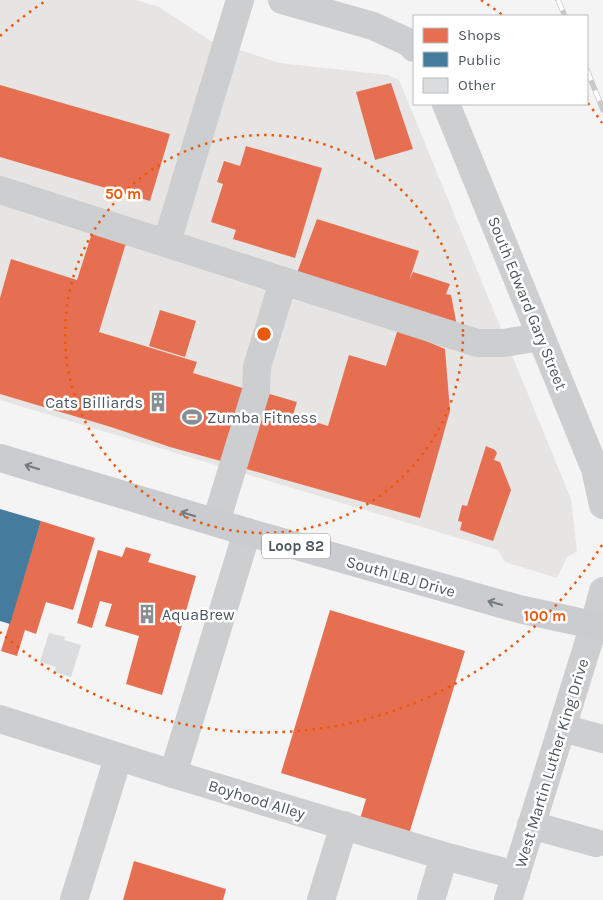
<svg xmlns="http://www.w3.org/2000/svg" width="603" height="900" font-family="Karla,sans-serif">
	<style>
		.commercial { fill: #e7e5e3 }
		.shops { fill: #e76f51 }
		.public { fill: #457b9d }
		.building { fill: #dbdcdd }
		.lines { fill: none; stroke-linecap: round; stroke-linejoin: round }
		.minor { stroke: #cccecf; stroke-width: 28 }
		.major { stroke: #cacccf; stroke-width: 28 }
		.rail-casing { stroke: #c8caca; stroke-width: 5.5 }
		.rail { stroke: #fff; stroke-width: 4; stroke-dasharray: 11; stroke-linecap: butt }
		.oneway { stroke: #727b81 }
		.ring { fill: none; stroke: #e8590c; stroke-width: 2.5; stroke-dasharray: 2.5 5 }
		.labels { text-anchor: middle; stroke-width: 5; stroke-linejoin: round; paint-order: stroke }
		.shield { fill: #fff; stroke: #828a8f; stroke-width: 1 }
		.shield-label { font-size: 15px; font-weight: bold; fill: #4c585f }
		.street-label { font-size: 16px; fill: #4c585f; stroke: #fff }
		.poi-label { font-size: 16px; fill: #4c585f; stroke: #fff; text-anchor: start }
		.centre { fill: #e8590c; stroke: #fff; stroke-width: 2.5 }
		.ring-label { font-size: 15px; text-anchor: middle; font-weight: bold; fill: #e8590c; stroke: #fff; stroke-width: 5; stroke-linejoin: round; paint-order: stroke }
	</style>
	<rect width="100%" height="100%" fill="#f4f4f4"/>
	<path class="commercial" d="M 0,0 L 136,0 L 159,7 L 211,41 L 280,63 L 388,75 L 399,80 L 571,499 L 577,551 L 567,557 L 557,578 L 505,562 L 498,550 L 0,400 Z"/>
	<g class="shops">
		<path d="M 391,83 L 413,149 L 375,160 L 356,92 Z"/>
		<path d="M 0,85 L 170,134 L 150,201 L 0,157 Z"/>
		<path d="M 246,146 L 322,168 L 295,258 L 233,239 L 236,230 L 211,222 L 223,184 L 217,182 L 224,161 L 240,166 Z"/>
		<path d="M 317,219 L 419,251 L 409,281 L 413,272 L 450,284 L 446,294 L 451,295 L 457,326 L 297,273 Z"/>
		<path d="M 92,233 L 126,243 L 99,332 L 197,362 L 193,373 L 249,390 L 228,463 L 170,447 L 111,427 L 0,394 L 0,298 L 11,259 L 77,280 Z"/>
		<path d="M 160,310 L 196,321 L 185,357 L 149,346 Z"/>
		<path d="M 398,329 L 445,349 L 450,411 L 420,518 L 243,468 L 263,392 L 297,402 L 293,415 L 328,426 L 349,355 L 386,366 Z"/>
		<path d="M 486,446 L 495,450 L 497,453 L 494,460 L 500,462 L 511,490 L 493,541 L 460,530 L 462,522 L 458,521 L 462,505 L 467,506 Z"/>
		<path d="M 41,521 L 95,538 L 73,610 L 46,602 L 36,634 L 25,630 L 17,656 L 1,651 Z"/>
		<path d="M 126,547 L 151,554 L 148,562 L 196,576 L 162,695 L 126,684 L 139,636 L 105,626 L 112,604 L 100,601 L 92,628 L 77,623 L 98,550 L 122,557 Z"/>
		<path d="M 330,610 L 465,651 L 409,834 L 360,819 L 366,799 L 281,773 Z"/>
		<path d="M 134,861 L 226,889 L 223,900 L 123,900 Z"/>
	</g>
	<path class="public" d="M 0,509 L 41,521 L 10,624 L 0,621 Z"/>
	<path class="building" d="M 49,633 L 65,637 L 64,640 L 81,645 L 71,677 L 54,672 L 56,667 L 40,662 Z"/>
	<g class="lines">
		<g class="minor">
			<path d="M 282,0 L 373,26 L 412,44 L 414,48"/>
			<path d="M 446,104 L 595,469 L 603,505"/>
			<path d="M 0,190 L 477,343 L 503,343 L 541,337"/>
			<path d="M 167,242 L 240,0"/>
			<path d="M 216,522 L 256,391 L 257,367 L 283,282"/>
			<path d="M 0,719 L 173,774 L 444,856 L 516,875"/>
			<path d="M 562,728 L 603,739"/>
			<path d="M 173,774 L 247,532"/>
			<path d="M 531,825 L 596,843"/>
			<path d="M 74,900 L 118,758"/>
			<path d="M 321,900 L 344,825"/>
			<path d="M 431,900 L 444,856"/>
			<path d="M 508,900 L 594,625 L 603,591"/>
		</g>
		<path class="major" d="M 0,458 L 247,532 L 519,609 L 603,627"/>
		<defs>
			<g id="rail">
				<path d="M 558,0 L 565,16"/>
				<path d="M 587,70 L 603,110"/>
			</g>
		</defs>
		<use href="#rail" class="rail-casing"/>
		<use href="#rail" class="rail"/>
	</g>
	<defs><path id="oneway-shaft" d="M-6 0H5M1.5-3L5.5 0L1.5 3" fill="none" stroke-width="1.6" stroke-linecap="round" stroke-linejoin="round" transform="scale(1.25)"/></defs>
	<g class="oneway">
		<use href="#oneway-shaft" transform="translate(32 467) rotate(-163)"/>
		<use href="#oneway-shaft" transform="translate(188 514) rotate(-163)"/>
		<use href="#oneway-shaft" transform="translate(495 603) rotate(-164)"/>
	</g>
	<g class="ring">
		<circle cx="264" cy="334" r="199"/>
		<path d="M602 545A398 398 0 0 1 0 632M0 36A398 398 0 0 1 47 0M481 0A398 398 0 0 1 504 16M588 103A398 398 0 0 1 602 123"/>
	</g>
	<defs>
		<symbol id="building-bare" viewBox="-9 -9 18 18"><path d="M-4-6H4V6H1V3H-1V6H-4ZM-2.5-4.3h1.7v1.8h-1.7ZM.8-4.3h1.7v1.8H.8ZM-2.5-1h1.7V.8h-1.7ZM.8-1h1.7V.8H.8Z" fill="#878f93" stroke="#fff" stroke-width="2.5" paint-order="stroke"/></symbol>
		<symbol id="stadium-bare" viewBox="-9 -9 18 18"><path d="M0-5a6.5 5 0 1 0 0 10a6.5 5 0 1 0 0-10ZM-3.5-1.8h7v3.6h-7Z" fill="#878f93" stroke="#fff" stroke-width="2.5" paint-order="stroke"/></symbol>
	</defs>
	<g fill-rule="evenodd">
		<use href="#building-bare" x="144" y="388" width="28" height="28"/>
		<use href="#stadium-bare" x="178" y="403" width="28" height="28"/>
		<use href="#building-bare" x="133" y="600" width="28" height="28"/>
	</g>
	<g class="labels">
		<rect class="shield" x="262" y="533.5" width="68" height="25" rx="4"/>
		<g class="shield-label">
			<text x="296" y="551">Loop 82</text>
		</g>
		<g class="street-label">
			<text transform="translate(528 303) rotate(68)" y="6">South Edward Gary Street</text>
			<text transform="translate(401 576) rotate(16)" y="6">South LBJ Drive</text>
			<text transform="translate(551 763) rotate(-73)" y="6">West Martin Luther King Drive</text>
			<text transform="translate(257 799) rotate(17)" y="6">Boyhood Alley</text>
		</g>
		<g class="poi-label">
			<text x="143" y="408" text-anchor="end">Cats Billiards</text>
			<text x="207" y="423">Zumba Fitness</text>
			<text x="162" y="620">AquaBrew</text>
		</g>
	</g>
	<circle cx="264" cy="334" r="8" class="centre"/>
	<g class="ring-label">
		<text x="123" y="199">50 m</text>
		<text x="545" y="621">100 m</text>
	</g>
	<rect x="413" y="15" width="175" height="90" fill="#ffffff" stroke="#b7bcbf"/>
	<rect x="423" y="28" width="25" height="15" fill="#e76f51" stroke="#b7bcbf"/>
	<text x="458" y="40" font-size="15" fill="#4c585f">Shops</text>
	<rect x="423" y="52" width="25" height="15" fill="#457b9d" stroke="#b7bcbf"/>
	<text x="458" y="65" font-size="15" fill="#4c585f">Public</text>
	<rect x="423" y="78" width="25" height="15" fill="#dbdcdd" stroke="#b7bcbf"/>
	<text x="458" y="90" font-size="15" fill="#4c585f">Other</text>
</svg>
